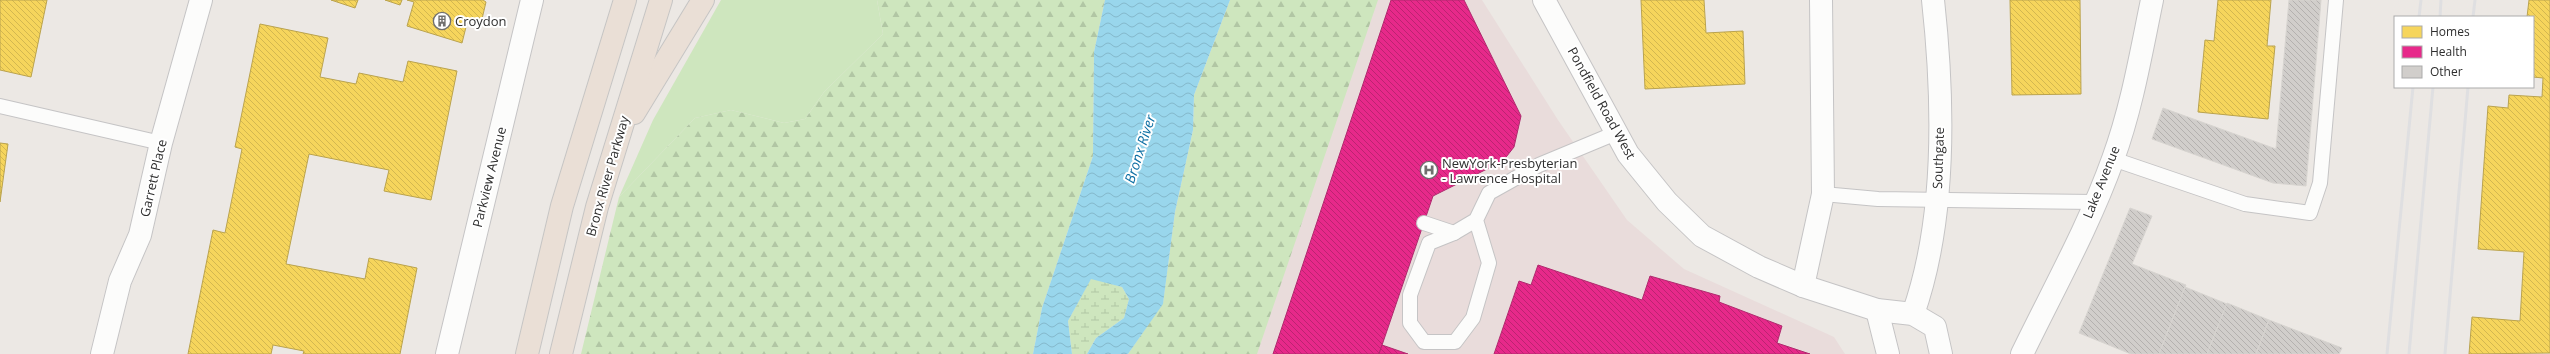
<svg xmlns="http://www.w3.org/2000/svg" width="2550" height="354" font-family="'Open Sans',sans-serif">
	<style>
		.medical { fill: #e9dcdb }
		.grass { fill: #cee6be }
		.forest { fill: url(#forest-firs) }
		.wetland { fill: url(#wetland-marsh) }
		.water { fill: url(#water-waves) }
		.homes { fill: url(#homes-back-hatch); stroke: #baa34e }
		.health { fill: url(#health-back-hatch); stroke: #b02a6e }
		.building { fill: url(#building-back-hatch); stroke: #d7d4d0 }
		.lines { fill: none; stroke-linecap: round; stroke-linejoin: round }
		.lane-casing { stroke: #c5c4c5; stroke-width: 16 }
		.street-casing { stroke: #c5c4c5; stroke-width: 24 }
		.secondary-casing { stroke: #c5c4c5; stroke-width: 24 }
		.highway-casing { stroke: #c6c5c4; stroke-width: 24 }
		.lane { stroke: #fcfcfb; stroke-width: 14 }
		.street { stroke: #fcfcfb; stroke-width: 22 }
		.secondary { stroke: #fcfcfb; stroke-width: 22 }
		.highway { stroke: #eadfd6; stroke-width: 22 }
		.rail { stroke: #dfdfe1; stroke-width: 3 }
		.labels { text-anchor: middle; stroke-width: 4; stroke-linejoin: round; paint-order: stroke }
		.poi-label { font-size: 13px; fill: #2e2e2e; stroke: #fff; text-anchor: start }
		.street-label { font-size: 13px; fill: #2e2e2e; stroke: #fff }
		.water-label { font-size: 14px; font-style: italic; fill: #0d6fa3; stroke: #fff }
	</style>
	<defs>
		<pattern id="forest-firs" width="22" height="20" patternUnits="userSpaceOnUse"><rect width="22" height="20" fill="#cee6be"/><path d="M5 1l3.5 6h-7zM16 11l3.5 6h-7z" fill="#b1c6a4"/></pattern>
		<pattern id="wetland-marsh" width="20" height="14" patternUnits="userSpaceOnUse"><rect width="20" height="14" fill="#cee6be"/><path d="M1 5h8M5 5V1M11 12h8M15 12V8" fill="none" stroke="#b1c6a4"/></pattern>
		<pattern id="water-waves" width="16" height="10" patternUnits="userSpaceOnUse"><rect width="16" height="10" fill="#99d6ec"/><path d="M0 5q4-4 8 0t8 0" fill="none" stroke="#84b8cb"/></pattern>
		<pattern id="homes-back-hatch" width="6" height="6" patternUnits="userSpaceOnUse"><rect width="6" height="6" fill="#f6d55c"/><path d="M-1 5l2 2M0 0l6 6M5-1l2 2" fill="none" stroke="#d3b750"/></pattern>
		<pattern id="health-back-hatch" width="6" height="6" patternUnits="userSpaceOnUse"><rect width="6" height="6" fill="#e7298a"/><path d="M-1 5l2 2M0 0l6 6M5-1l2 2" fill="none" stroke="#bc2471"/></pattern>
		<pattern id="building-back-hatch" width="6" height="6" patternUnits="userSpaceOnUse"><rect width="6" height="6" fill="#d1cecb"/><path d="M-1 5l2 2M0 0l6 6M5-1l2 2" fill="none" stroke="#b4b1af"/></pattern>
	</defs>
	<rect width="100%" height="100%" fill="#ece8e4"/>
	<path class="medical" d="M 1318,0 L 1482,0 L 1558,120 L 1627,220 L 1684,269 L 1834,337 L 1845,354 L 1207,354 Z"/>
	<path class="grass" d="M 721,0 L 877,0 L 883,34 L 824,92 L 805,119 L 784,123 L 731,110 L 695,118 L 619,197 L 653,120 Z"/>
	<g class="forest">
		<path d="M 877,0 L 1105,0 L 1094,52 L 1093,156 L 1042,308 L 1033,354 L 581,354 L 619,197 L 695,118 L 731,110 L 784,123 L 805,119 L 824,92 L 883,34 Z"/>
		<path d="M 1230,0 L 1378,0 L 1257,354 L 1128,354 L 1163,303 L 1175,212 L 1193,130 L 1194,95 Z"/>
	</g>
	<path class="wetland" d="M 1091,278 L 1122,287 L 1129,299 L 1124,318 L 1096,338 L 1087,354 L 1072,354 L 1068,321 Z"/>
	<path class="water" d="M 1105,0 L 1230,0 L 1194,95 L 1193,130 L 1175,212 L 1163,304 L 1128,354 L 1087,354 L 1096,338 L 1124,318 L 1129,299 L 1122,287 L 1091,279 L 1068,321 L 1072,354 L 1033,354 L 1042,308 L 1093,156 L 1094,52 Z"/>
	<g class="homes">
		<path d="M 0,0 L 47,0 L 31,77 L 0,70 Z"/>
		<path d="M 331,0 L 358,0 L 355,8 Z"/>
		<path d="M 385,0 L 402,0 L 400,5 Z"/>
		<path d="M 407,0 L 483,0 L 486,2 L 482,19 L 477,18 L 475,25 L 467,23 L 462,43 L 407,26 L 414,2 Z"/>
		<path d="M 1641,0 L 1704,0 L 1706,33 L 1743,31 L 1745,84 L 1645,89 Z"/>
		<path d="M 2010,0 L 2080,0 L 2081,94 L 2012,95 Z"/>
		<path d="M 2218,0 L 2271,0 L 2267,46 L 2275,46 L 2268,119 L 2198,112 L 2205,40 L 2214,41 Z"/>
		<path d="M 2529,0 L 2550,0 L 2550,353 L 2469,354 L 2472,317 L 2520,321 L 2524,252 L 2478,249 L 2488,106 L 2508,108 L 2509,95 L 2542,97 L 2543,78 L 2533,77 L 2533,17 L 2527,17 Z"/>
		<path d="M 260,24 L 328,38 L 320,77 L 356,84 L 359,73 L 403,82 L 408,61 L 457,71 L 431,200 L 384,191 L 389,170 L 309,154 L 286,264 L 365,279 L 369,258 L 417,268 L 400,354 L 303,354 L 304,351 L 273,345 L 271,354 L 188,354 L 213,230 L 225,233 L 242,149 L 235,147 Z"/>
		<path d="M 0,143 L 8,144 L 0,202 Z"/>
	</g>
	<g class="health">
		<path d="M 1391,0 L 1464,0 L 1521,116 L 1514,147 L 1503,161 L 1433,196 L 1379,354 L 1273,354 Z"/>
		<path d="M 1538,265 L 1642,300 L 1650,276 L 1720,296 L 1719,302 L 1782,326 L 1777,343 L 1810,354 L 1494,354 L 1519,281 L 1531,285 Z"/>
		<path d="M 1382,345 L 1408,354 L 1379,354 Z"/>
	</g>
	<g class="building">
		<path d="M 2289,0 L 2321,0 L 2306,186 L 2273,183 L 2152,139 L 2163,108 L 2276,149 Z"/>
		<path d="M 2130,208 L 2152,216 L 2132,264 L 2186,285 L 2159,354 L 2131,354 L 2079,333 Z"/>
		<path d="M 2185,287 L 2227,304 L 2207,354 L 2159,354 Z"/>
		<path d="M 2227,303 L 2269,320 L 2256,354 L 2207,354 Z"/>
		<path d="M 2269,320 L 2342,348 L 2339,354 L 2256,354 Z"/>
	</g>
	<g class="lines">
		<defs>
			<g id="lane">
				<path d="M 0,106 L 161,143"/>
				<path d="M 2113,159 L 2245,204 L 2310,213 L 2320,183 L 2336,0"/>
				<path d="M 1823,194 L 1878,199 L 2094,202"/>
				<path d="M 1476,220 L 1489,263 L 1473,318 L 1455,342 L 1424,342 L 1410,323 L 1410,295 L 1429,243 L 1454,233 L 1476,220 L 1489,193 L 1539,165 L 1616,133"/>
				<path d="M 1424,223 L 1454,233"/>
			</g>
			<g id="street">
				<path d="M 1803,286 L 1823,194 L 1821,0"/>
				<path d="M 1913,314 C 1947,218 1944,100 1933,0"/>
				<path d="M 102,354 L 120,281 L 140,235 L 161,143 L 201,0"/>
				<path d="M 447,354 L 532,0"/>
				<path d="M 2022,354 C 2053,290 2089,226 2113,159 C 2132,107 2141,53 2152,0"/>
			</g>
			<g id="secondary">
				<path d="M 1544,0 L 1628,154 L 1667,202 L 1702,236 L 1759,267 L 1803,286 L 1877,310 L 1913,314 L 1935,327 L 1941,354"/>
				<path d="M 1877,310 L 1888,354"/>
			</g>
			<g id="highway">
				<path d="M 634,113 L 703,0"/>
				<path d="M 527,354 L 562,206 L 625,0"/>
				<path d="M 561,354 L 597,207 L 661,0"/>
			</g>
		</defs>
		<use href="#lane" class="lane-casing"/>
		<use href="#street" class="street-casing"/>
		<use href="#secondary" class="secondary-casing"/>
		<use href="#highway" class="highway-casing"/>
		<use href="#lane" class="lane"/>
		<use href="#street" class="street"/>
		<use href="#secondary" class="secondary"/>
		<use href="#highway" class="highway"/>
		<g class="rail">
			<path d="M 2419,17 L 2421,0"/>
			<path d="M 2440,17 L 2441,0"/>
			<path d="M 2473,17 L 2475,0"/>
			<path d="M 2387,354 L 2413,87"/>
			<path d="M 2409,354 L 2433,87"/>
			<path d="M 2445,354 L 2468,87"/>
		</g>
	</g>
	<defs>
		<symbol id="building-ring" viewBox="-11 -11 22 22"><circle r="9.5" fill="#fff" stroke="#706f6e" stroke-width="1.5"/><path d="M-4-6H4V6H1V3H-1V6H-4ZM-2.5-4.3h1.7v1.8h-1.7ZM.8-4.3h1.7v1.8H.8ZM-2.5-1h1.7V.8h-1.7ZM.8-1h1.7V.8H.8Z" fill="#706f6e"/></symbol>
		<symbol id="hospital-ring" viewBox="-11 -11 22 22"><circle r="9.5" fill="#fff" stroke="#706f6e" stroke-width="1.5"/><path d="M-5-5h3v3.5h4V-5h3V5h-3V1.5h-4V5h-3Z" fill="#706f6e"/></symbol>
	</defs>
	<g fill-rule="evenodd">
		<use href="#building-ring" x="432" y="11" width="20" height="20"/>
		<use href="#hospital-ring" x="1419" y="160" width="20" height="20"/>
	</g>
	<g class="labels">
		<g class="poi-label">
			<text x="455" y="26">Croydon</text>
			<text x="1442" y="168">NewYork-Presbyterian<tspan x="1442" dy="15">- Lawrence Hospital</tspan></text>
		</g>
		<g class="street-label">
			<text transform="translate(1602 103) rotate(61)" y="5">Pondfield Road West</text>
			<text transform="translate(1938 158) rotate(-88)" y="5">Southgate</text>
			<text transform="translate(607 176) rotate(-74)" y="5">Bronx River Parkway</text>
			<text transform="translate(489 177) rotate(-76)" y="5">Parkview Avenue</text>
			<text transform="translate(153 178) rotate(-77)" y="5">Garrett Place</text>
			<text transform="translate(2101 182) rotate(-68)" y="5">Lake Avenue</text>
		</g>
		<g class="water-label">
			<text transform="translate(1140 149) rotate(-72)" y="5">Bronx River</text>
		</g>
	</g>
	<rect x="2394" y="16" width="140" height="72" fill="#ffffff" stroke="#ababab"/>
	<rect x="2402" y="26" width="20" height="12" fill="#f6d55c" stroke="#ababab"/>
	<text x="2430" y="36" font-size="12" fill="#2e2e2e">Homes</text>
	<rect x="2402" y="46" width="20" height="12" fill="#e7298a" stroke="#ababab"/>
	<text x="2430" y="56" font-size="12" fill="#2e2e2e">Health</text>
	<rect x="2402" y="66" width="20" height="12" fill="#d1cecb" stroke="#ababab"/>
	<text x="2430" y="76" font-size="12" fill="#2e2e2e">Other</text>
</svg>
